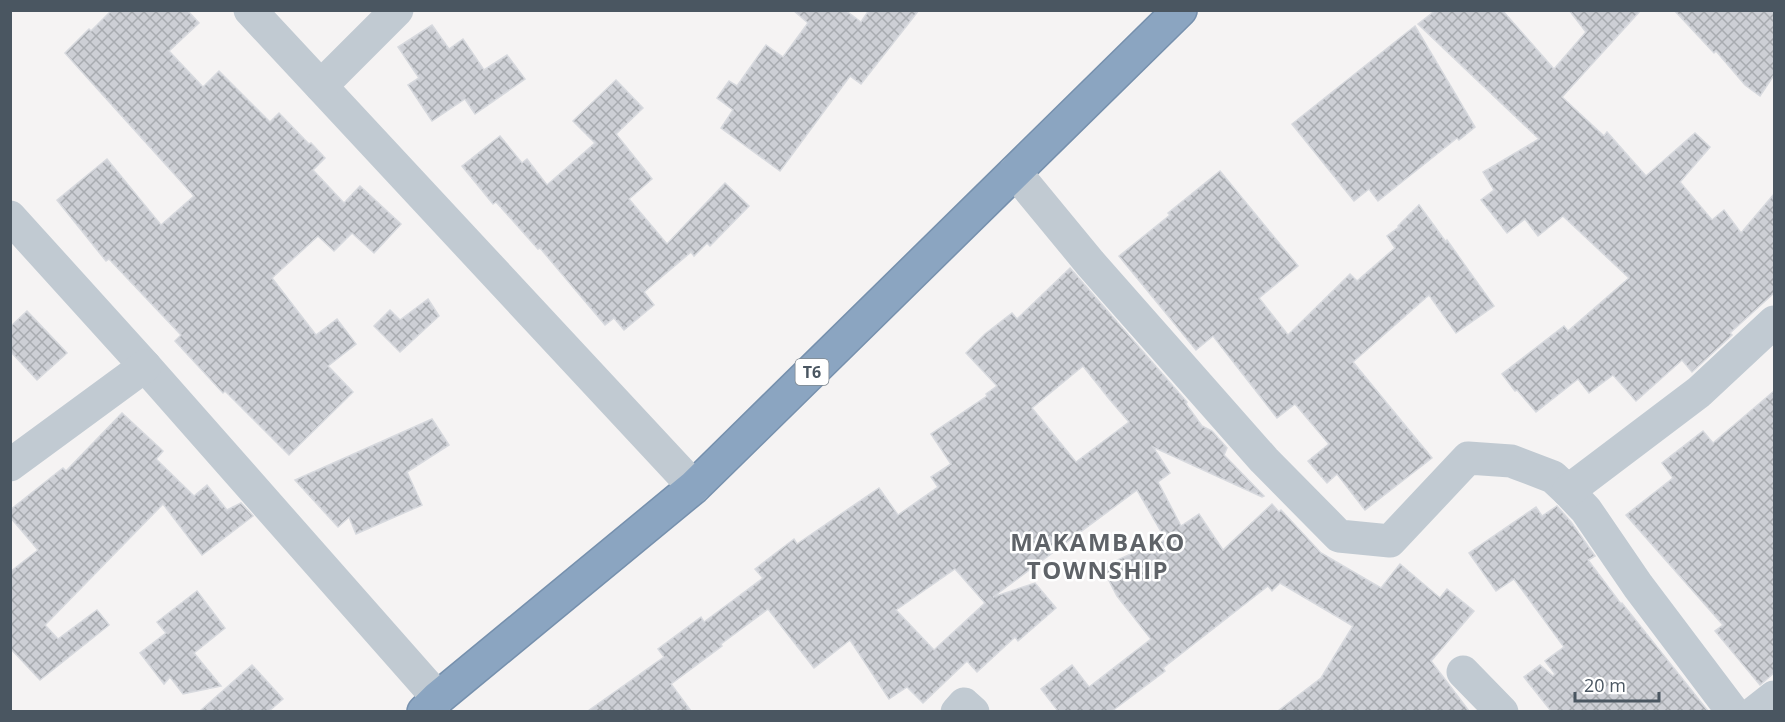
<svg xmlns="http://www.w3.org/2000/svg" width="1785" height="722" font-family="'Open Sans',sans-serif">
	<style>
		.building { fill: url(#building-cross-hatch); stroke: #d7d9de; stroke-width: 1.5; fill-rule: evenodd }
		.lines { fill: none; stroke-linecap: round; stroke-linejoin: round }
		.highway-casing { stroke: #7690ad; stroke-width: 36 }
		.minor { stroke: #c1cad2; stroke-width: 33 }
		.highway { stroke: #8ba5c1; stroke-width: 33 }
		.labels { text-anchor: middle; stroke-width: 5; stroke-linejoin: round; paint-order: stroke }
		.shield { fill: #fff; stroke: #808990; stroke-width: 1.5 }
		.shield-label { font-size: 16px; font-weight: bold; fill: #4a5661 }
		.district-label { font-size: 24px; font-weight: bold; letter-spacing: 1.5px; fill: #5f6368; stroke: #fff }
	</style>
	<defs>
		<pattern id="building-cross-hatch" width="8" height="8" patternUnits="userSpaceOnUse" patternTransform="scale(1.5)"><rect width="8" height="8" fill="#cdcfd5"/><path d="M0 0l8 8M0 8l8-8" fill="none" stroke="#a8abb0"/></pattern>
	</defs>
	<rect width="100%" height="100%" fill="#f5f3f3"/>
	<g class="building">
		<path d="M 112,10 L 187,10 L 199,23 L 169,51 L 203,87 L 219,71 L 270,122 L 279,113 L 309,144 L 311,143 L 325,158 L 313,170 L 344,203 L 360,186 L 401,224 L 374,253 L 352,233 L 334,251 L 318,236 L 272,278 L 316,335 L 337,319 L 356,344 L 328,366 L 353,392 L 289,455 L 225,391 L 223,393 L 175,341 L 181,335 L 109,259 L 106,261 L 57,200 L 107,159 L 161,225 L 194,196 L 65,53 L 89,29 L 91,31 Z"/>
		<path d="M 793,10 L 845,10 L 861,22 L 869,10 L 919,10 L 861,84 L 850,76 L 780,171 L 721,128 L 733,110 L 717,98 L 729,81 L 737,86 L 766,45 L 783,57 L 808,23 Z"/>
		<path d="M 1436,10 L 1502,10 L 1554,69 L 1586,32 L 1569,10 L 1641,10 L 1562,97 L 1604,136 L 1607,132 L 1646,176 L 1695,133 L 1710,147 L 1680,182 L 1712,220 L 1724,210 L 1741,233 L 1774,194 L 1774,293 L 1730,333 L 1732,335 L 1692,372 L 1682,360 L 1636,401 L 1613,375 L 1589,393 L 1578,379 L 1536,412 L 1517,390 L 1515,391 L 1502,374 L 1564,326 L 1568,331 L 1629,278 L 1563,216 L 1538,236 L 1525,219 L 1507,233 L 1481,200 L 1494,190 L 1483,172 L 1539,139 L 1418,24 Z"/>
		<path d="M 1674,10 L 1774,10 L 1774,75 L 1760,96 L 1745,85 L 1716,51 L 1714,53 Z"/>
		<path d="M 432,25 L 449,49 L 463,39 L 484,70 L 507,55 L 525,79 L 475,114 L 465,99 L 432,121 L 408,85 L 419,78 L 398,47 Z"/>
		<path d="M 1415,26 L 1475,127 L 1459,140 L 1457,138 L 1378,201 L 1369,189 L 1354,201 L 1292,124 Z"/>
		<path d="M 616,80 L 643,108 L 616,134 L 652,179 L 629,199 L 667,244 L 725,183 L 749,206 L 710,246 L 707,243 L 694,256 L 691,252 L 644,292 L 654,305 L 624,330 L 614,318 L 605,325 L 540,248 L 538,249 L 496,202 L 493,204 L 462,166 L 500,136 L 522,163 L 527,159 L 547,185 L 595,143 L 573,121 Z"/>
		<path d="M 1220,171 L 1298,266 L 1259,298 L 1288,335 L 1350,274 L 1357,281 L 1395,248 L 1387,236 L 1399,227 L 1398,226 L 1419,205 L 1446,242 L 1447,240 L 1494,306 L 1456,333 L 1429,295 L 1353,362 L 1432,458 L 1365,510 L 1337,474 L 1327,483 L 1308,461 L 1329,444 L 1295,404 L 1277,418 L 1213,336 L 1196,350 L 1119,256 L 1170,215 L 1168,213 Z"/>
		<path d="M 1070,268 L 1187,402 L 1186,404 L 1202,426 L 1212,431 L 1227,448 L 1224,455 L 1264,496 L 1262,497 L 1153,447 L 1170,473 L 1158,482 L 1181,526 L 1199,514 L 1223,550 L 1272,504 L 1279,512 L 1281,510 L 1321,553 L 1381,588 L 1400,564 L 1440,598 L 1447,589 L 1474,611 L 1431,661 L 1469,711 L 1278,711 L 1321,678 L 1353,626 L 1280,583 L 1272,591 L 1268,586 L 1163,668 L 1165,671 L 1112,711 L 1057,711 L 1058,711 L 1041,689 L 1072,665 L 1089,687 L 1151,639 L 1117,596 L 1102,567 L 1133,553 L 1132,551 L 1166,540 L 1137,490 L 993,597 L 1035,583 L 1056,608 L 1018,641 L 1015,637 L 977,672 L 967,661 L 923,703 L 907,687 L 889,699 L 850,640 L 814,668 L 768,609 L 721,644 L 722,646 L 671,684 L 691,711 L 588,711 L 664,657 L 658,649 L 701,617 L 704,622 L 763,578 L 755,569 L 794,539 L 797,544 L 879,488 L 898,515 L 938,487 L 931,477 L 951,464 L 931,434 L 987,396 L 986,394 L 997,386 L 966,353 L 985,334 L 1012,313 L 1017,319 ZM 1083,366 L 1110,400 L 1129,422 L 1076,462 L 1032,408 ZM 955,569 L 985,603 L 934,650 L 896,610 Z"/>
		<path d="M 428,299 L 439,316 L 400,352 L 374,326 L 390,310 L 400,320 Z"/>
		<path d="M 27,311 L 67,353 L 37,380 L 10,351 L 10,327 Z"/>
		<path d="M 1774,391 L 1774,673 L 1760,685 L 1715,631 L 1723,625 L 1626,515 L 1673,478 L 1662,463 L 1703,431 L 1713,443 Z"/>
		<path d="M 122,413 L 163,451 L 156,459 L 194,496 L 207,485 L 227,510 L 241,503 L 253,516 L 202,555 L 163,504 L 45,625 L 58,639 L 97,610 L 109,625 L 40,680 L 10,648 L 10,572 L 38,550 L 10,517 L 10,510 L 63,468 L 66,471 Z"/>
		<path d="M 432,419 L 449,445 L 407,472 L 422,505 L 356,534 L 349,517 L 338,527 L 295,480 Z"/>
		<path d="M 1557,506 L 1571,522 L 1595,556 L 1588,560 L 1621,604 L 1622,603 L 1708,711 L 1551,711 L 1524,677 L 1540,665 L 1553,676 L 1555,674 L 1545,661 L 1564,647 L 1514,579 L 1496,591 L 1469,553 L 1536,507 L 1542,516 Z"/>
		<path d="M 197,591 L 225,628 L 194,653 L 221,686 L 183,694 L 170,677 L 164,684 L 140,653 L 166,633 L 157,622 Z"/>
		<path d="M 252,665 L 283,699 L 269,711 L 200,711 Z"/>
	</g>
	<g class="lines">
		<defs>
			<path id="highway" d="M 424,712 L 438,698 L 694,487 L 1180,10"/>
		</defs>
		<use href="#highway" class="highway-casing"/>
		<g class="minor">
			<path d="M 250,10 L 694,487"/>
			<path d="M 321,86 L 397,10"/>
			<path d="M 1015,172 L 1090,263 L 1264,460 L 1339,536 L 1390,541 L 1468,458 L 1511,461 L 1553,477 L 1568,491 L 1586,510 L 1638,586 L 1733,712"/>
			<path d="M 10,217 L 145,366 L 438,698"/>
			<path d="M 10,465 L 145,366"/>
			<path d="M 1568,491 L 1699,392 L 1774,322"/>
			<path d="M 1463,672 L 1502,712"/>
			<path d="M 957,712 L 964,704 L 973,712"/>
			<path d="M 1755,712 L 1774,697"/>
		</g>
		<use href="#highway" class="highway"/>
	</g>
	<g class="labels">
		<rect class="shield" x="795.5" y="359" width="33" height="26" rx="4.5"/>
		<g class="shield-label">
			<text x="812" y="378">T6</text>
		</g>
		<g class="district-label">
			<text x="1098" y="551">MAKAMBAKO<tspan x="1098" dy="28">TOWNSHIP</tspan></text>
		</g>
	</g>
	<rect width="1785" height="722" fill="none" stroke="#4a5661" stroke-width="24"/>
	<path d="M1575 692v9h84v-9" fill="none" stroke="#4a5661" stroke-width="3"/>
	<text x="1584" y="692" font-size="18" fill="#4a5661" stroke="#ffffff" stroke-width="4.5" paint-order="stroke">20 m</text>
</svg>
